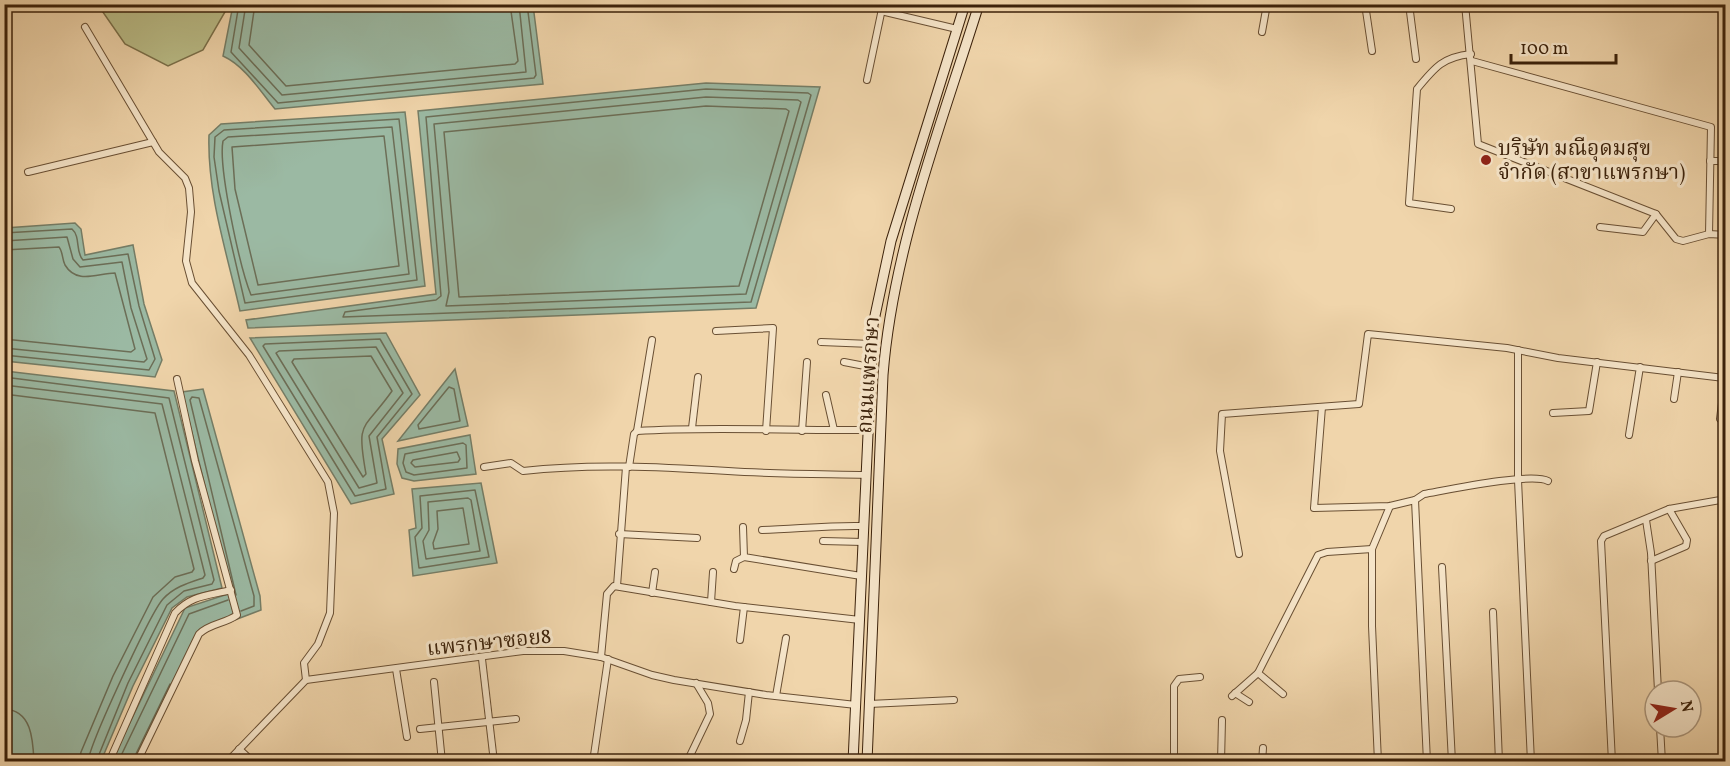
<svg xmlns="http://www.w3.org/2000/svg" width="1730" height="766" font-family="Vollkorn,'Noto Serif Thai',serif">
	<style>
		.green { fill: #babd88; stroke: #7b704a; stroke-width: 1.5 }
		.water { fill: #9bb9a3; stroke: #757d66; stroke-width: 1.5 }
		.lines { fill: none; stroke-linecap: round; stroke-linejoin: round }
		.shore { stroke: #6c6e57; stroke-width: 1.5 }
		.minor-casing { stroke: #694f33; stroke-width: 8 }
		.secondary-casing { stroke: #3c220b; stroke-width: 11 }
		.minor { stroke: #f5e4c8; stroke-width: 6 }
		.secondary { stroke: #f5e4c8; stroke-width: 9 }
		.poi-dot { fill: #8f2418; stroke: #f5e4c8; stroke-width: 2 }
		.labels { text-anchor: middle; stroke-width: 6; stroke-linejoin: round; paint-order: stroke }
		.poi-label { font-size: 21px; fill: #3c220b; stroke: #f5e4c8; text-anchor: start }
		.street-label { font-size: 21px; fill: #3c220b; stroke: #f5e4c8 }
	</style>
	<rect width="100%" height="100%" fill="#f0d5ab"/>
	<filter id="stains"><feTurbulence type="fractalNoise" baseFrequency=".00333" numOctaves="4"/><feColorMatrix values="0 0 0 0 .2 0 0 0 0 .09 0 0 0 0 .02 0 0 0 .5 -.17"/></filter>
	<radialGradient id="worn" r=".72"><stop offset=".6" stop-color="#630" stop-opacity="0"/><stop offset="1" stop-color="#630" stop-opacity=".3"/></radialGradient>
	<path class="green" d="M 98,5 L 229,5 L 203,50 L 168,66 L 125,44 Z"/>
	<g class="water">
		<path d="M 233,5 L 533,5 L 543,84 L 275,109 C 260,91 245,66 223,56 Z"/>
		<path d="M 706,83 L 820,87 L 756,308 L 248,328 L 246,320 L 436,294 L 418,111 Z"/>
		<path d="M 405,112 L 425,286 L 240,311 C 227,253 207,194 209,135 L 221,124 Z"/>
		<path d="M 75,223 L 81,229 L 85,255 L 133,245 L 144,304 L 162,360 L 155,377 L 5,361 L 5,228 Z"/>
		<path d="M 386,333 L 420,395 L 382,439 L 394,494 L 351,504 L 250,338 Z"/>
		<path d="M 455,369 L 468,426 L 398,441 Z"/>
		<path d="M 5,371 L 174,391 L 222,588 L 187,597 L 172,608 L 133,686 L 101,761 L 11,761 L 4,710 Z"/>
		<path d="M 203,389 L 260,596 L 261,610 L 203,632 L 138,761 L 111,762 L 185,608 L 231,593 L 182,392 Z"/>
		<path d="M 470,435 L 476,474 L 414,481 L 402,478 L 397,464 L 398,449 Z"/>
		<path d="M 481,483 L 497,563 L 413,576 L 409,530 L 416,528 L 412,489 Z"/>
	</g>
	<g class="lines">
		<g class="shore">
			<path d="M 239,4 L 231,52 L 278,103 L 534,78 L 536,75 L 527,4"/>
			<path d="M 246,4 L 239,48 L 282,95 L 526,72 L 519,4"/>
			<path d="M 255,4 L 249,45 L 286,86 L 515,64 L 518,61 L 510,4"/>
			<path d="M 706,89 L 808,93 L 811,95 L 751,302 L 343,317 L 345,312 L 436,300 L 441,296 L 426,117 Z"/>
			<path d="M 706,97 L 798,100 L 801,102 L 746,294 L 446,306 L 449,292 L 434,124 Z"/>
			<path d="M 706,106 L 786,109 L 789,111 L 739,286 L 459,297 L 444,132 Z"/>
			<path d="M 399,119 L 417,280 L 245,303 L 219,191 L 214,157 L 215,137 L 224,130 Z"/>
			<path d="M 392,127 L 409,274 L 251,295 C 240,268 218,167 223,141 L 228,137 Z"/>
			<path d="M 384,136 L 399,266 L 258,285 L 235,189 L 232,147 Z"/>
			<path d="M 4,233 L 72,229 C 81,237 75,252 83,260 L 128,254 L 139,306 L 155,359 L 149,370 L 4,355"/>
			<path d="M 4,241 L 67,237 L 73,259 L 80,267 L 122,262 L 131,308 L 147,359 L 144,362 L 4,348"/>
			<path d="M 4,250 L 59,247 C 63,252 62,259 65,265 C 77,285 98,273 115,273 L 135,349 L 131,352 L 4,339"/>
			<path d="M 380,339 L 412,394 L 377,437 L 386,489 L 355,496 L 263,346 L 265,344 Z"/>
			<path d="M 376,347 L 403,393 L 369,436 L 377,483 L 359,488 L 276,353 L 279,351 Z"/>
			<path d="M 371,356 L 392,391 C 363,432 356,419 366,474 L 363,477 L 292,362 L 294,359 Z"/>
			<path d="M 4,377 L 169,398 L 214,580 L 212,584 L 184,591 L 167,605 L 128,683 L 96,762"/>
			<path d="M 4,385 L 162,404 L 205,575 L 203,578 C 188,583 174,587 163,599 C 151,612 89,745 88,762"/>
			<path d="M 449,387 L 454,389 L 460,421 L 419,429 L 418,425 Z"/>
			<path d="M 4,394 L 155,413 L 194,569 L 192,572 L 175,577 L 153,597 L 113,676 L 81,752 L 79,762"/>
			<path d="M 463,443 L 466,445 L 467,468 L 414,475 L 406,472 L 403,463 L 405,454 Z"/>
			<path d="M 457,452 L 460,459 L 458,462 L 415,467 L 411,463 L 413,460 Z"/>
			<path d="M 475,490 L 489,557 L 419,568 L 415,537 L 422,528 L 420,496 Z"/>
			<path d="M 468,498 L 471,500 L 480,551 L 426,559 L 423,541 L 429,530 L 428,502 Z"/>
			<path d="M 463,508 L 469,544 L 434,549 L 433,543 L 438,529 L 437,511 Z"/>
			<path d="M 236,595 L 190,400 L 192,397 L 199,398 L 254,596 L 254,606 L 241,611"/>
			<path d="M 4,709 C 32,710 33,740 34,762"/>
			<path d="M 133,760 L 170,684"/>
			<path d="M 118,762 L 189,614 L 228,600"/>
		</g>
		<defs>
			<g id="minor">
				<path d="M 1365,4 L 1372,51"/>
				<path d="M 1409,4 L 1416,59"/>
				<path d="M 1465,4 L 1478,144 L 1656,214 L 1676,239 L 1683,241 L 1709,234 L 1726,235"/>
				<path d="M 881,11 L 957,29"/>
				<path d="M 85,27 L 159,152 L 185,178 L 189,188 L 191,212 L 186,261 L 192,283 L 249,355 L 328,482 L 334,513 L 330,613 L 318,644 L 304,663 L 306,680"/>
				<path d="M 1262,32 L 1267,4"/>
				<path d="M 1472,61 L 1711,127 L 1709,234"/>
				<path d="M 867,80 L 883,4"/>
				<path d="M 1710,161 L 1726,161"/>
				<path d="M 28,172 L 153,142"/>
				<path d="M 1451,209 L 1409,203 L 1417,89 C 1435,67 1443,57 1471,54"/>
				<path d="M 1600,227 L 1643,232 L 1656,214"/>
				<path d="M 716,331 L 773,328 L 766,431"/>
				<path d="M 821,342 L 871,344"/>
				<path d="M 1518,350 L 1518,480 L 1531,762"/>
				<path d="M 844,362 L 870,367"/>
				<path d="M 1726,371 L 1720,419 L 1726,425"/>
				<path d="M 826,395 L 834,430"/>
				<path d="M 1674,399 L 1678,372"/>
				<path d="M 1322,407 L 1314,508 L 1390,506 L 1415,500"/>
				<path d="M 1553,413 L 1589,411 L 1597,362"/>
				<path d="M 692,428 L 698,377"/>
				<path d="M 637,431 L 652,340"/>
				<path d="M 802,431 L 807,362"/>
				<path d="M 1629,435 L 1640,367"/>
				<path d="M 484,467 L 511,463 L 523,471 C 592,463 660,467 728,471 C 774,474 820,474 866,475"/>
				<path d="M 629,467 L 634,434 L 637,431 C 713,426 790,431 867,430"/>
				<path d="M 1646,520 L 1651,553 L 1658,691"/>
				<path d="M 743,527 L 744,557 L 861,576"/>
				<path d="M 762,530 C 797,529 829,525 864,526"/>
				<path d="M 619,534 L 697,538"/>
				<path d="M 823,541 L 863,542"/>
				<path d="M 1239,554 L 1220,451 L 1222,414 L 1359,404 L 1368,334 L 1507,348 L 1558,358 L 1724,378"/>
				<path d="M 1651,561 L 1686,546 L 1687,540 L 1669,509"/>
				<path d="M 1442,567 L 1452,762"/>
				<path d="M 734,569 L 736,561 L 744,557"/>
				<path d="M 617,586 L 626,467"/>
				<path d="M 652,593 L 655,572"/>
				<path d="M 711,602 L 713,572"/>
				<path d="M 1493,612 L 1499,762"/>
				<path d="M 740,640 L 744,607"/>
				<path d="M 601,657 L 607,594 L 614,586 L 735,606 L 860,620"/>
				<path d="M 482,659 L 494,762"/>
				<path d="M 396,669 L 407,737"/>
				<path d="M 1258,673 L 1283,694"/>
				<path d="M 434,682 L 442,762"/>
				<path d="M 1235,693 L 1249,702"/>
				<path d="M 776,696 L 786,638"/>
				<path d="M 1232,696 L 1258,673 L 1318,555 L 1327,552 L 1372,549"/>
				<path d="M 869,704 L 954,700"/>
				<path d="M 1660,727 L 1662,762"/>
				<path d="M 420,729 L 516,719"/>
				<path d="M 740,741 L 746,720 L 749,692"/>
				<path d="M 239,749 L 253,762"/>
				<path d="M 109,762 L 175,613 C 192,595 207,596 231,590"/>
				<path d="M 137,762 L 199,634 C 210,623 225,624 237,615 L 195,461 L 177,379"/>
				<path d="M 227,762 L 306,680 L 523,651 L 564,651 L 601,657 L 652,675 L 674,680 L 766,695 L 856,705"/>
				<path d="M 593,762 L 608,659"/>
				<path d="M 687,762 L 710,714 L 708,703 L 696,683"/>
				<path d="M 1174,762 L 1174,686 L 1179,679 L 1200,677"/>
				<path d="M 1221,762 L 1222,720"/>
				<path d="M 1262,762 L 1263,748"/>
				<path d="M 1378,762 L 1372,626 L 1372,549 L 1390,506"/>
				<path d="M 1427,762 L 1415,500 L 1424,494 C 1447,490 1531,472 1548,481"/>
				<path d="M 1612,762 L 1601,541 L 1604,536 L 1669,509 L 1726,499"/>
			</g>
			<g id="secondary">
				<path d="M 853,762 L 873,325 L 891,241 L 965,4"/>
				<path d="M 867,762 L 883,375 C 893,248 941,126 979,4"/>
			</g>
		</defs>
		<use href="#minor" class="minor-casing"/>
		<use href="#secondary" class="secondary-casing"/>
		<use href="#minor" class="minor"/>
		<use href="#secondary" class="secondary"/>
	</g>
	<circle class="poi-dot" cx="1486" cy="160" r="6"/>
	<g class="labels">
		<g class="poi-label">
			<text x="1498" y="155">บริษัท มณีอุดมสุข<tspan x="1498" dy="24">จำกัด (สาขาแพรกษา)</tspan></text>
		</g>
		<g class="street-label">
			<text transform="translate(868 375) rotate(-86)" y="7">ถนนแพรกษา</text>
			<text transform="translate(489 642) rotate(-6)" y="7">แพรกษาซอย8</text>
		</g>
	</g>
	<rect width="1730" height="766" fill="none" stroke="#f0d5ab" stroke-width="24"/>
	<rect x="6" y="6" width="1718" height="754" fill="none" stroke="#3c220b" stroke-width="3"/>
	<rect x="12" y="12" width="1706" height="742" fill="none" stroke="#3c220b" stroke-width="1.5"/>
	<g transform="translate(1673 709) rotate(79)"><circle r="28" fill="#f5e4c8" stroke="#ab967c" stroke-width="1.5"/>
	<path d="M0-4.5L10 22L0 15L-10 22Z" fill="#8f2418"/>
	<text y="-9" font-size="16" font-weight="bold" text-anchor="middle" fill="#3c220b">N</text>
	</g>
	<path d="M1511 54v9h105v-9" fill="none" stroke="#3c220b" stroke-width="3"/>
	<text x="1520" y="54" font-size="18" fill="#3c220b" stroke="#f5e4c8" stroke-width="4.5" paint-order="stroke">100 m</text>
	<rect width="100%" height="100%" filter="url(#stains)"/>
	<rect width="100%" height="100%" fill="url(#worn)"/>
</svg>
